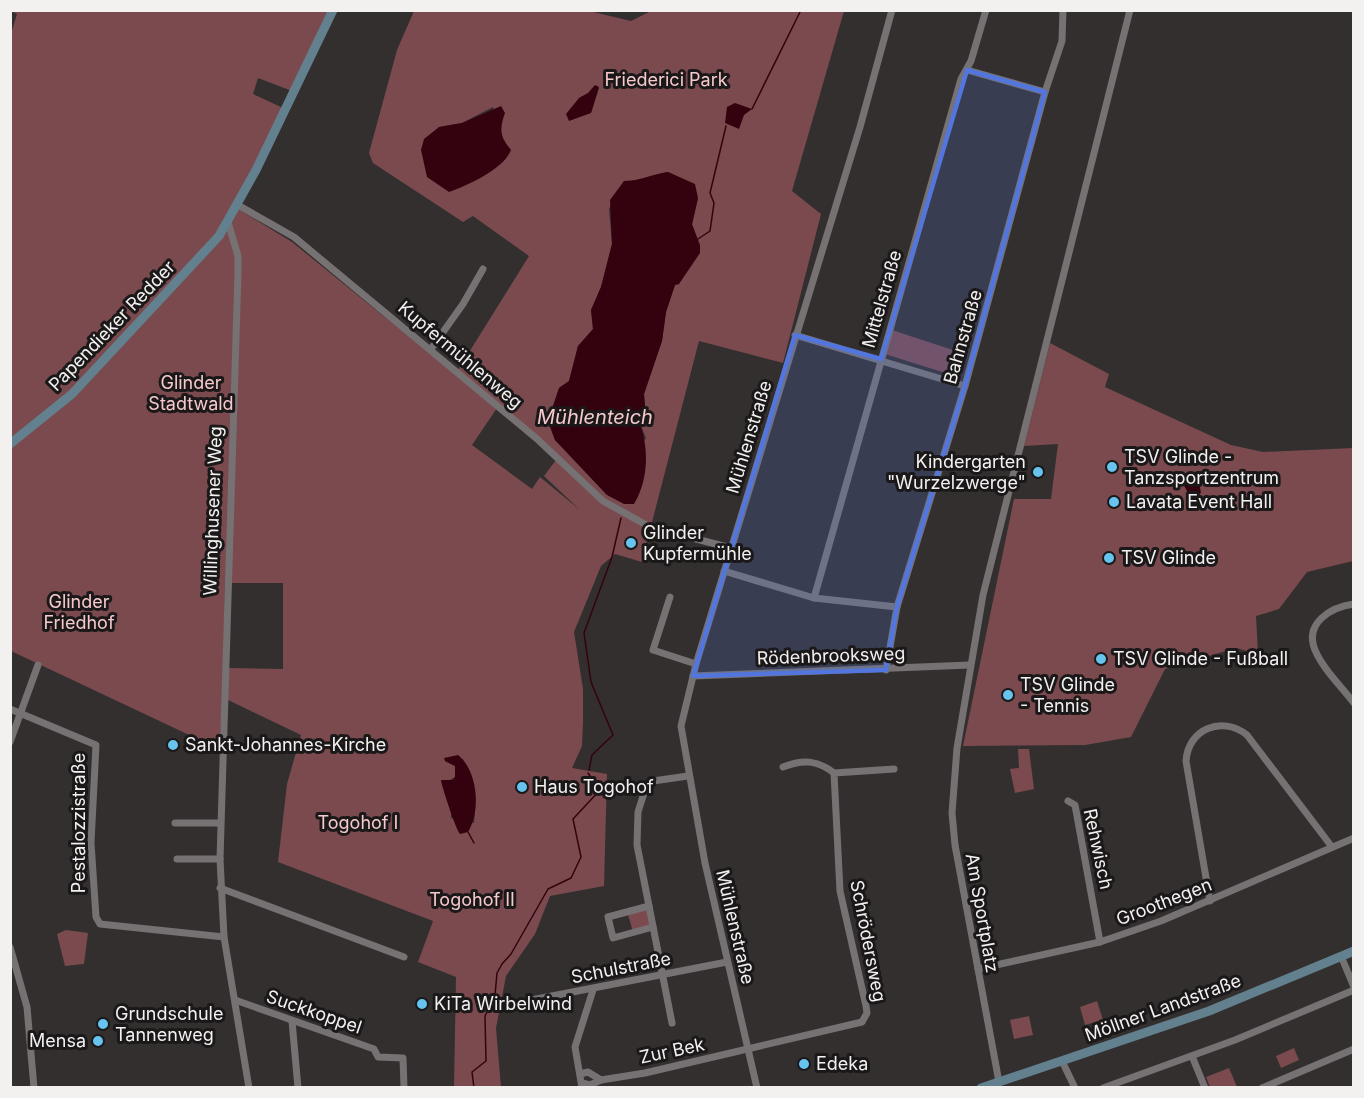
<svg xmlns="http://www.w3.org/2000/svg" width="1364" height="1098" font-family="Inter,sans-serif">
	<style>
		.green { fill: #7a4a4f; fill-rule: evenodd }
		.water { fill: #34020e }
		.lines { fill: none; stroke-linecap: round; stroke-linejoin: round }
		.stream { stroke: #34020e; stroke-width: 1.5 }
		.street { stroke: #767172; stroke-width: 7 }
		.secondary { stroke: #62808e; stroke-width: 9 }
		.marked { fill: #5276de; fill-opacity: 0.2; stroke: #5276de; stroke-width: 4.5; stroke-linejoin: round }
		.poi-dot { fill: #66c4ef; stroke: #1a1818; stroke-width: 2 }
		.labels { text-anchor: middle; stroke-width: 6; stroke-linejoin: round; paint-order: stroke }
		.park-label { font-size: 18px; fill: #f7c9cc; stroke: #1a1818 }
		.street-label { font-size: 18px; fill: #f3f0f0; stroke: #1a1818 }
		.poi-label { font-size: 18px; fill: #f3f0f0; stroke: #1a1818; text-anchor: start }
		.water-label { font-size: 20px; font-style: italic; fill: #f6c9cc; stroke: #1a1818 }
	</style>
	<rect width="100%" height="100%" fill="#332f2f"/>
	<g class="green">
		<path d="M 653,10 L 844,11 L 792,191 L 821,214 L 783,363 L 699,341 L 651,526 L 603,499 L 458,370 L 529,256 L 473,216 L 463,222 L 373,163 L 369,153 L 397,50 L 414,11 L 589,11 L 631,21 ZM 599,88 L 591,113 L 579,98 ZM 493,107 L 502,140 L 511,150 L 439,127 L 462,123 ZM 668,172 L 685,180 L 698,198 L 679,284 L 675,285 L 666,312 L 662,341 L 644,394 L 645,406 L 639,421 L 646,438 L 607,495 L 555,440 L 548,421 L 559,388 L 569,381 L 578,346 L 593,329 L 591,310 L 601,287 L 612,244 L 609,209 L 624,181 C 640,181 653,174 668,172 Z"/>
		<path d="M 11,11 L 332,11 L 292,91 L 258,78 L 253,94 L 283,108 L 233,206 L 292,242 L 497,408 L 472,445 L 532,489 L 540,477 L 580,510 L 544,476 L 556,460 L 603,501 L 650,527 L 642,562 L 615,554 L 601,566 L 574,632 L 583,689 L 583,723 L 582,746 L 572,768 L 607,774 L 604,886 L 550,896 L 535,934 L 506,976 L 496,1028 L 501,1087 L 454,1087 L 456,977 L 418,962 L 433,921 L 278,862 L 287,784 L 301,735 L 224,698 L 221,750 L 11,651 L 10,37 L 17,14 ZM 225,583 L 283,583 L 283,669 L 225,668 L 224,693 ZM 463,759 C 473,784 477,795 474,823 L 451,818 L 451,806 L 444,788 L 448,781 L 455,777 L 455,766 L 445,761 Z"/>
		<path d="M 892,330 L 965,354 L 958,377 L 885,354 Z"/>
		<path d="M 1050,343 L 1109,374 L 1105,387 L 1231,445 L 1263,452 L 1353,448 L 1353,561 L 1307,572 L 1279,609 L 1256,616 L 1258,654 L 1236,648 L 1165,669 L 1131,737 L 1085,745 L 963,746 L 1014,499 L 1051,499 L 1058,444 L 1024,446 Z"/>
		<path d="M 1018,749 L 1029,749 L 1034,789 L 1015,793 L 1010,769 L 1019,768 Z"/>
		<path d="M 649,906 L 653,927 L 633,932 L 627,911 Z"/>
		<path d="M 66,930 L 88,933 L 84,964 L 65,966 L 57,934 Z"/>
		<path d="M 1097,1001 L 1103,1020 L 1085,1025 L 1080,1007 Z"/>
		<path d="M 1029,1016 L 1033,1035 L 1014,1039 L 1010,1020 Z"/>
		<path d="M 1294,1048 L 1299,1060 L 1281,1068 L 1276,1056 Z"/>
		<path d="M 1229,1068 L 1237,1087 L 1210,1087 L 1206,1077 Z"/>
	</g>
	<g class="water">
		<path d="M 595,85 L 599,87 L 591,113 L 569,121 L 566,114 L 579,98 L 588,93 Z"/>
		<path d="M 735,103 L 752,109 L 744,115 L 739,129 L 725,123 L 727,107 Z"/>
		<path d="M 501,106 L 505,113 C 499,129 500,137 511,150 C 504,169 467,186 449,192 L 427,177 L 421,150 L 424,139 L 439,127 L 462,123 Z"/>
		<path d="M 668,172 L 695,184 L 698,198 L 692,224 L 700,245 L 700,253 L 679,284 L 675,285 L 666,312 L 662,341 L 644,394 L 645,406 L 639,421 C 649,447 649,479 634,504 L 624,504 L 607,495 L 555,440 L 548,421 L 559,388 L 569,381 L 578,346 L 593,329 L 591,310 L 601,287 L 612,244 L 610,200 L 624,181 C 640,181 653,174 668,172 Z"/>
		<path d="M 1193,474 L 1198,477 L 1201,493 L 1190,496 L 1183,484 L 1184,476 Z"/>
		<path d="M 458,755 C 478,771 481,811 468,832 L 460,834 C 456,830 441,784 441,780 L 453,780 L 455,777 L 455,766 L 445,761 L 444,758 Z"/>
	</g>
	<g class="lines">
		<g class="stream">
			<path d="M 752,109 L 801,10"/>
			<path d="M 698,239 L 710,231 L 714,203 L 710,193 L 726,126"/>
			<path d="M 589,770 L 592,755 L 613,735 L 591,682 L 584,633 L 612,557 L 621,518"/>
			<path d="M 468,832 L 474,843"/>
			<path d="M 474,1088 L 472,1072 L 486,1061 L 485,1016 L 495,995 L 497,973 L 502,964 L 511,954 L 548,889 L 571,878 L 581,857 L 573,819 L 600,790 L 588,773"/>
		</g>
		<g class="street">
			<path d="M 967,70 L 1045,92"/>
			<path d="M 236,204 L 294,237 L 536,438 L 603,501 L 650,527 L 731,548"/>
			<path d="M 228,222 L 238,256 L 238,273 L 220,859 L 224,937 L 249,1088"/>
			<path d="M 795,335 L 965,386"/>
			<path d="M 431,349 L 463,304 L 483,269"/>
			<path d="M 724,571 L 814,598 L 897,607"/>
			<path d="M 670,597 L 653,650 L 696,664"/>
			<path d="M 814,598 L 961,79 L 971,61 L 986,10"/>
			<path d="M 1354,604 C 1331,607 1304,623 1315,650 C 1323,669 1341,686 1354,703"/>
			<path d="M 886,670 L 897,607 L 965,386 L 1045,92 L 1062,41 L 1063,10"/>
			<path d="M 693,676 L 970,665"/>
			<path d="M 10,709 L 96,745 L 91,843 L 96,917 L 100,924 L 224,937"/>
			<path d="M 10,742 L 38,665"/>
			<path d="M 783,767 C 803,759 817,760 834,773"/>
			<path d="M 1068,801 L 1075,805 L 1100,942"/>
			<path d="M 175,823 L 220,823"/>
			<path d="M 177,859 L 220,859"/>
			<path d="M 220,888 L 404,957"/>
			<path d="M 1210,901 L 1186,761 C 1188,729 1222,715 1247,735 L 1332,847"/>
			<path d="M 649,906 L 608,917 L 613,938 L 653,927"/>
			<path d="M 10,947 L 27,1007 L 34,1088"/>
			<path d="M 1341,956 L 1354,987"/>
			<path d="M 978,969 L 1100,942 L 1161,921 L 1354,838"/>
			<path d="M 235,1000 L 374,1049 L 378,1057 L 403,1058 L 404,1088"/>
			<path d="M 521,1002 L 727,962"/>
			<path d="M 292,1021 L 298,1088"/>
			<path d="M 672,1023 L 637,845 L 638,812 L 644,793 L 653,781 L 688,776"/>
			<path d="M 1192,1056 L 1205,1088"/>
			<path d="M 1062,1061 L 1075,1088"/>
			<path d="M 580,1074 L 588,1072 L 601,1080 L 645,1073 L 862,1022 L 867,1013 L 866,1006 L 840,891 L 834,773 L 894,769"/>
			<path d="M 999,1082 L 955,845 L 952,813 L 957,748 L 983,595 L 1130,10"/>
			<path d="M 582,1083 L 590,1085 L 601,1080"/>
			<path d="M 582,1088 L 575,1047 L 593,990"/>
			<path d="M 757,1088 L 705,863 L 681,726 L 696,664 L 860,127 L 892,10"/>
			<path d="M 1103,1088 L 1235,1040 L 1354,990"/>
			<path d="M 1262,1088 L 1354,1049"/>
		</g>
		<g class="secondary">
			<path d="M 10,444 L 72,394 L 219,236 L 256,170 L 333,10"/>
			<path d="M 981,1088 L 1209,1011 L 1354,951"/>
		</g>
	</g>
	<path class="marked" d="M 967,70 L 1045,92 L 965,386 L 897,607 L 886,670 L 693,676 L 795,335 L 881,359 Z"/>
	<g class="poi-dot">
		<circle cx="1112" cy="467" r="6"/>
		<circle cx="1038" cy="472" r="6"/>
		<circle cx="1114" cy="502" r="6"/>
		<circle cx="631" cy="543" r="6"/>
		<circle cx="1109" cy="558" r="6"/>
		<circle cx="1101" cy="659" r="6"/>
		<circle cx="1008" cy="695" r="6"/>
		<circle cx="173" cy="745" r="6"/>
		<circle cx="522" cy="787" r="6"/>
		<circle cx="422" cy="1004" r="6"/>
		<circle cx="103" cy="1024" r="6"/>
		<circle cx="98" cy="1041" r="6"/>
		<circle cx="804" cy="1064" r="6"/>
	</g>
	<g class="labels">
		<g class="park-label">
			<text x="666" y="86">Friederici Park</text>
			<text x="191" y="389">Glinder<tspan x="191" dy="21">Stadtwald</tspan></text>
			<text x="79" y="608">Glinder<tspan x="79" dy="21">Friedhof</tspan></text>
			<text x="358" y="829">Togohof I</text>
			<text x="472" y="906">Togohof II</text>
		</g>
		<g class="street-label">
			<text transform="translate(882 299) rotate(-74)" y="6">Mittelstraße</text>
			<text transform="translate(112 326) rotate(-46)" y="6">Papendieker Redder</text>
			<text transform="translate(963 337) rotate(-74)" y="6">Bahnstraße</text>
			<text transform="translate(460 355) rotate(40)" y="6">Kupfermühlenweg</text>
			<text transform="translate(749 437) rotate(-73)" y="6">Mühlenstraße</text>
			<text transform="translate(213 511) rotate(-88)" y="6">Willinghusener Weg</text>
			<text transform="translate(831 656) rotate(-2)" y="6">Rödenbrooksweg</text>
			<text transform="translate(79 823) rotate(-90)" y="6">Pestalozzistraße</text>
			<text transform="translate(1098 849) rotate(78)" y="6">Rehwisch</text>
			<text transform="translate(1164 902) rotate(-21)" y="6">Groothegen</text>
			<text transform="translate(982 913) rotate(80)" y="6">Am Sportplatz</text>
			<text transform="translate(735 927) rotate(77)" y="6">Mühlenstraße</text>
			<text transform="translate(868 941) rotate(79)" y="6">Schrödersweg</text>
			<text transform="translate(621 968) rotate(-11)" y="6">Schulstraße</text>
			<text transform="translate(1163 1008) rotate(-20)" y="6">Möllner Landstraße</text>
			<text transform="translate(314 1012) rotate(19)" y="6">Suckkoppel</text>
			<text transform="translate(672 1051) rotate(-12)" y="6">Zur Bek</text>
		</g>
		<g class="poi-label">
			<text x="1124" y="463">TSV Glinde -<tspan x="1124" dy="21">Tanzsportzentrum</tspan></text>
			<text x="1026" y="468" text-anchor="end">Kindergarten<tspan x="1026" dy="21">"Wurzelzwerge"</tspan></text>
			<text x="1126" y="508">Lavata Event Hall</text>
			<text x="643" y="539">Glinder<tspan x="643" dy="21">Kupfermühle</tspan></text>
			<text x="1121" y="564">TSV Glinde</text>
			<text x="1113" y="665">TSV Glinde - Fußball</text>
			<text x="1020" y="691">TSV Glinde<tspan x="1020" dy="21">- Tennis</tspan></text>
			<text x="185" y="751">Sankt-Johannes-Kirche</text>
			<text x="534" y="793">Haus Togohof</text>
			<text x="434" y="1010">KiTa Wirbelwind</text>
			<text x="115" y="1020">Grundschule<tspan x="115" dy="21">Tannenweg</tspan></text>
			<text x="86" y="1047" text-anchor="end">Mensa</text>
			<text x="816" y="1070">Edeka</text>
		</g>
		<g class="water-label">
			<text x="595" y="424">Mühlenteich</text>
		</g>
	</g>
	<rect width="1364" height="1098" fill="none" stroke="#f3f0f0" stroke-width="24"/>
</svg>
